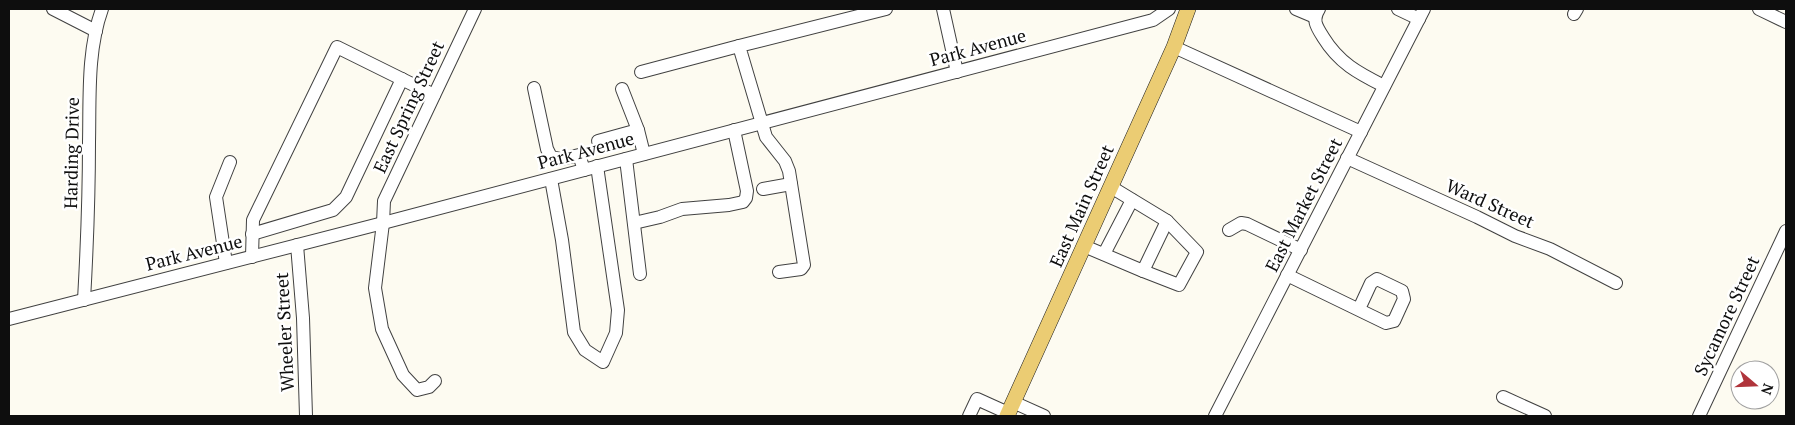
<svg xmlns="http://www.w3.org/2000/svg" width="1795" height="425" font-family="'PT Serif',serif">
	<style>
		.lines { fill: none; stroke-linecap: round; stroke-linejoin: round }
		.minor-casing { stroke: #414141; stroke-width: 14 }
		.major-casing { stroke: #1f1f1f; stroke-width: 16 }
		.minor { stroke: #fff; stroke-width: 12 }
		.major { stroke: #ebcc73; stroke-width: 15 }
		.labels { text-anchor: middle; stroke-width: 5; stroke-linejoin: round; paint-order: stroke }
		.street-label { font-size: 18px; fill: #0e0e0e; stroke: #fff }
	</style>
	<rect width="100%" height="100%" fill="#fdfbf1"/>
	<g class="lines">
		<defs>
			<g id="minor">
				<path d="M 53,9 L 96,31"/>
				<path d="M 943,9 L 957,72"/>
				<path d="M 1296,9 L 1315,17"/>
				<path d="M 1319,9 C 1312,20 1316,26 1323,37 C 1339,63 1358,73 1384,86"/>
				<path d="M 1398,9 L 1419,19"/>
				<path d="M 1759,9 L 1786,22"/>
				<path d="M 1574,14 L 1577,9"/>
				<path d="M 1174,47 L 1361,132"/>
				<path d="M 641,72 L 739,46"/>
				<path d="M 534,88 L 547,149 L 551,157 L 561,159 L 579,155 L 584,170"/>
				<path d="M 622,89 L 638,130 L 644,154"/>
				<path d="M 598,141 L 638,130"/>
				<path d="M 1347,158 L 1477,217 L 1515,236 L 1550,249 L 1616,283"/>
				<path d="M 626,159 L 640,274"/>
				<path d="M 551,179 L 562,240 L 574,332 L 585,350 L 603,362 L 616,333 L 618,310 L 597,166"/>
				<path d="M 763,189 L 791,184"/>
				<path d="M 634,223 L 660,217 L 682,209 L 729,205 L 743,202 L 746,198 L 747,191 L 734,130"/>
				<path d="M 1229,230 L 1241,223 L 1247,224 L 1301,250"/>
				<path d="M 252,234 L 333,210 L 346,197 L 402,79"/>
				<path d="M 297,245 L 303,318 L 306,416"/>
				<path d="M 1084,246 L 1143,271 L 1167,221 L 1111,187"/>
				<path d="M 1104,254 L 1132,200"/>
				<path d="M 252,257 L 253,220 L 337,47 L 434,95"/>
				<path d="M 226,263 L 216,197 L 230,162"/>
				<path d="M 1143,271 L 1179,285 L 1197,252 L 1167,221"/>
				<path d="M 779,272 L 801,269 L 804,265 L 789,171 L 785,161 L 766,137 L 739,46 L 886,9"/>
				<path d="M 1287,275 L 1386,323 L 1394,321 L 1404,299 L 1402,291 L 1377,279 L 1371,283 L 1359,309"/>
				<path d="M 84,300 C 87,247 89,195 89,142 C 90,98 87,51 102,9"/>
				<path d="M 9,319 L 383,223 L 1153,20 L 1169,9"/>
				<path d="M 435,381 L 429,387 L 417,390 L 403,375 L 382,329 L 375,288 L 383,223 L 384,201 L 475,9"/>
				<path d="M 1503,397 L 1545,416"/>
				<path d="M 1013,402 L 1044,416"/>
				<path d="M 969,416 L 977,399 L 1008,413"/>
				<path d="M 1215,416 L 1424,9"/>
				<path d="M 1699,416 L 1786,231"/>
			</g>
			<path id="major" d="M 1007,416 L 1174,47 L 1188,9"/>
		</defs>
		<use href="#minor" class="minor-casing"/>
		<use href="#major" class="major-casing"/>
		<use href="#minor" class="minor"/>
		<use href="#major" class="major"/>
	</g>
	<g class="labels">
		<g class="street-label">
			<text transform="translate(978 48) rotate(-15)" y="6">Park Avenue</text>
			<text transform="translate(409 107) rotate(-65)" y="6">East Spring Street</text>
			<text transform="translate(586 151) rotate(-15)" y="6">Park Avenue</text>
			<text transform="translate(72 153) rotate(-89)" y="6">Harding Drive</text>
			<text transform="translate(1490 204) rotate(24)" y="6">Ward Street</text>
			<text transform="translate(1304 205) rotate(-63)" y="6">East Market Street</text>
			<text transform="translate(1082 206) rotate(-66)" y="6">East Main Street</text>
			<text transform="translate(194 253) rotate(-14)" y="6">Park Avenue</text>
			<text transform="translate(1727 316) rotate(-65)" y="6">Sycamore Street</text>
			<text transform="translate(285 332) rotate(-93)" y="6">Wheeler Street</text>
		</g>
	</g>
	<rect width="1795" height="425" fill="none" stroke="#0e0e0e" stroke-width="20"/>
	<g transform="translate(1755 385) rotate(109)"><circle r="24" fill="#ffffff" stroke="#9f9f9f"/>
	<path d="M0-4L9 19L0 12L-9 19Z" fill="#b0343b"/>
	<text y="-8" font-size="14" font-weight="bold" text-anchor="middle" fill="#0e0e0e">N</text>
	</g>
</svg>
